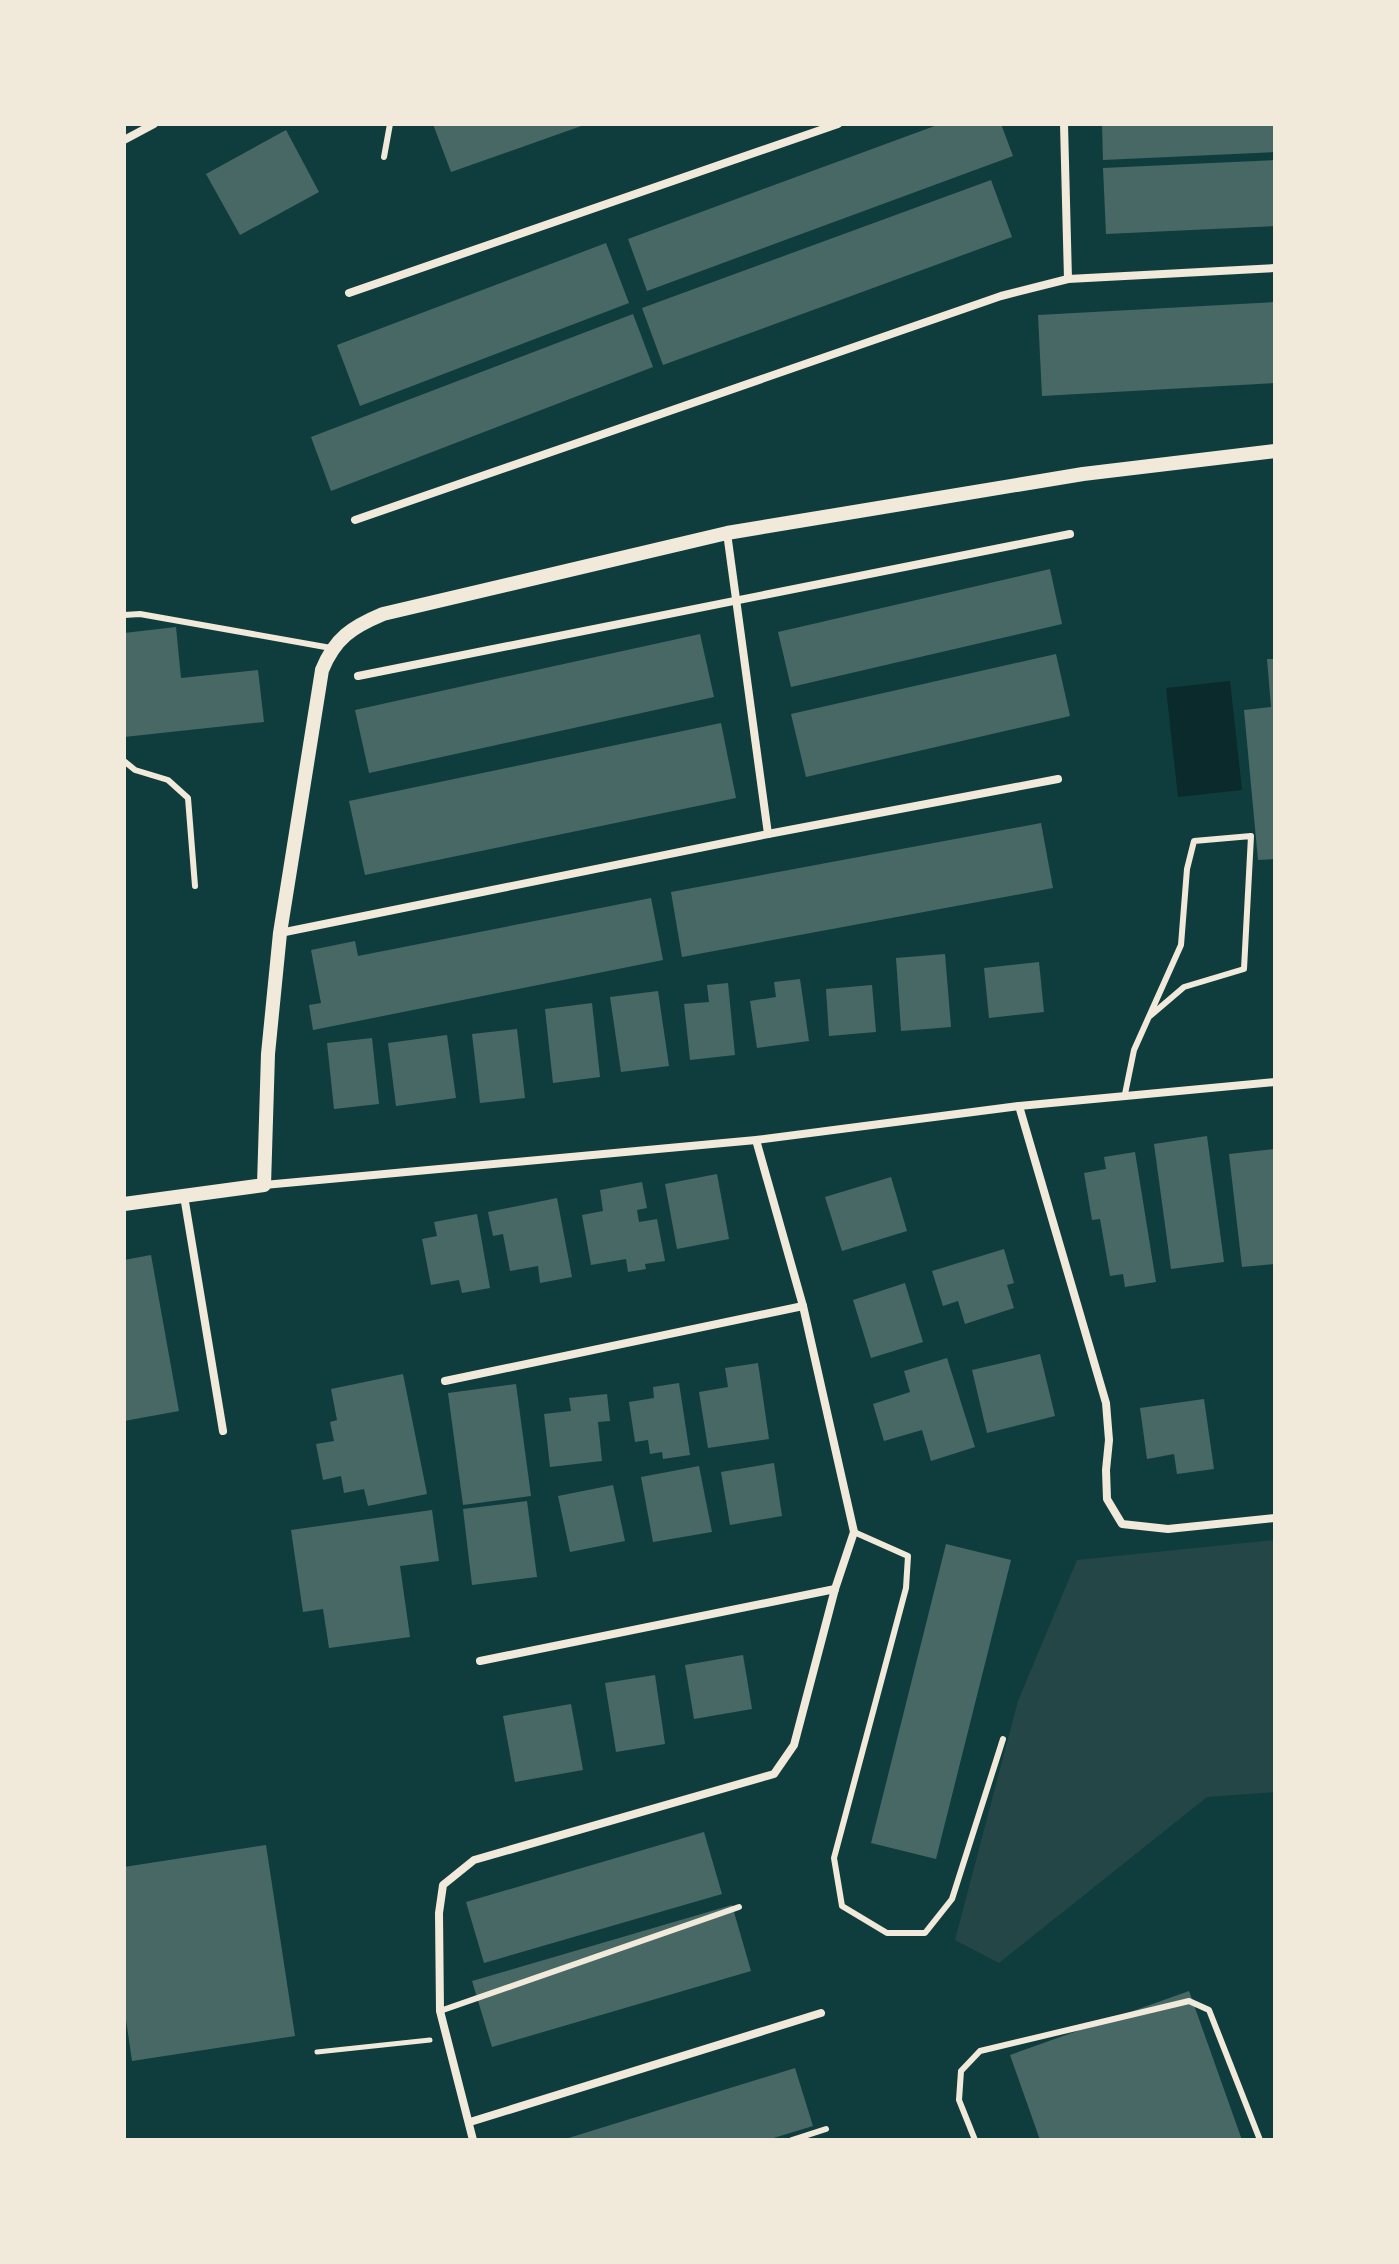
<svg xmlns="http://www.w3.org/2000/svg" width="1399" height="2264" font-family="'Fira Sans',sans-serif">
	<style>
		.green { fill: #244646 }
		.water { fill: #0a2a2b }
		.building { fill: #486865 }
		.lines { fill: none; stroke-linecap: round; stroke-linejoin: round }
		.path { stroke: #f1e9da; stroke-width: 5 }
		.service { stroke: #f1e9da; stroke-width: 6 }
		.minor { stroke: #f1e9da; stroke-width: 8 }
		.tertiary { stroke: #f1e9da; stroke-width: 14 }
	</style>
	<rect width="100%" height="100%" fill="#0f3d3e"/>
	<path class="green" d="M 1275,1540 L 1275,1792 L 1207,1797 L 999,1963 L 955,1940 L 1018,1701 L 1077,1560 Z"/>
	<path class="water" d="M 1230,681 L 1242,790 L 1178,797 L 1166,688 Z"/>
	<g class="building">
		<path d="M 433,124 L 587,124 L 451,172 Z"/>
		<path d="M 940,124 L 1001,124 L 1013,156 L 647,291 L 628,239 Z"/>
		<path d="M 1102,124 L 1275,124 L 1275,152 L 1103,160 Z"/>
		<path d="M 286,130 L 319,192 L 240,235 L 206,174 Z"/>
		<path d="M 1275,160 L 1275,226 L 1106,234 L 1103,168 Z"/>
		<path d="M 991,180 L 1012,237 L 663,365 L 642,308 Z"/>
		<path d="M 606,243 L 629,303 L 360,406 L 337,345 Z"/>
		<path d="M 1275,302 L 1275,383 L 1042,396 L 1038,315 Z"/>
		<path d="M 633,314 L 653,367 L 331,491 L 311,437 Z"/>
		<path d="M 1050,569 L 1062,624 L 791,687 L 778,632 Z"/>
		<path d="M 176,627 L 181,678 L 258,670 L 264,722 L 124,737 L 124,633 Z"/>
		<path d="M 700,634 L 714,697 L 369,773 L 355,710 Z"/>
		<path d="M 1056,654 L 1070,716 L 806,777 L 791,714 Z"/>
		<path d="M 1267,659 L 1275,659 L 1275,859 L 1258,860 L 1244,710 L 1271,707 Z"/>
		<path d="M 721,723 L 736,798 L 365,875 L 349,801 Z"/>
		<path d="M 1041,823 L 1053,888 L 682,957 L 671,892 Z"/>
		<path d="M 651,898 L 663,960 L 313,1030 L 309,1005 L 321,1003 L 311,950 L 355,941 L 358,956 Z"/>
		<path d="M 945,954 L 951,1027 L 901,1031 L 896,958 Z"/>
		<path d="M 1039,962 L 1044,1012 L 989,1018 L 984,968 Z"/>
		<path d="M 800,979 L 809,1041 L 757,1048 L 750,1001 L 776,997 L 774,982 Z"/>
		<path d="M 728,983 L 735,1055 L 690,1060 L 684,1004 L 709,1002 L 707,985 Z"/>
		<path d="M 872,985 L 876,1032 L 829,1036 L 826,989 Z"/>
		<path d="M 658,991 L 669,1066 L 621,1072 L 610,997 Z"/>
		<path d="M 592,1003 L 600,1077 L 553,1083 L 545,1009 Z"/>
		<path d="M 517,1029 L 525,1098 L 480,1103 L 472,1034 Z"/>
		<path d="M 447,1035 L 456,1098 L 396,1106 L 388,1043 Z"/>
		<path d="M 372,1038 L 379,1104 L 334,1109 L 327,1043 Z"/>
		<path d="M 1207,1136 L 1224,1262 L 1171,1269 L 1154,1144 Z"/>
		<path d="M 1275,1149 L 1275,1264 L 1242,1267 L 1229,1154 Z"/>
		<path d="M 1135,1152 L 1156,1282 L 1125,1287 L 1123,1274 L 1110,1276 L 1100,1219 L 1092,1220 L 1084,1173 L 1106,1169 L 1104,1157 Z"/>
		<path d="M 717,1174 L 729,1239 L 677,1249 L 665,1184 Z"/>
		<path d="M 891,1177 L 907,1231 L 842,1251 L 825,1197 Z"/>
		<path d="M 642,1182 L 647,1208 L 637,1210 L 639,1222 L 657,1219 L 665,1261 L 645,1264 L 646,1269 L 628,1272 L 626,1259 L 591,1265 L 582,1215 L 603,1211 L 600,1190 Z"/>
		<path d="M 557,1198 L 572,1277 L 540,1283 L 538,1266 L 510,1271 L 503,1234 L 493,1236 L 488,1212 Z"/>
		<path d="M 477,1214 L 490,1288 L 462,1293 L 459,1280 L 431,1285 L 422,1239 L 437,1236 L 434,1222 Z"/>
		<path d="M 1004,1249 L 1014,1283 L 1007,1285 L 1014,1308 L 965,1324 L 958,1301 L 943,1306 L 932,1271 Z"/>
		<path d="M 151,1255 L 179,1411 L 124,1421 L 124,1260 Z"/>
		<path d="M 905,1283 L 923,1342 L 871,1358 L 853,1300 Z"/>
		<path d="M 1040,1354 L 1055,1416 L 987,1433 L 972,1370 Z"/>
		<path d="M 947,1358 L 975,1447 L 931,1461 L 922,1430 L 884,1441 L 873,1404 L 910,1392 L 904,1371 Z"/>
		<path d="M 758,1363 L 769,1439 L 708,1448 L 699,1392 L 728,1387 L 725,1368 Z"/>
		<path d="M 403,1374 L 427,1494 L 368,1506 L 364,1489 L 344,1493 L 341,1476 L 323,1480 L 316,1444 L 334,1441 L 330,1422 L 337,1420 L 331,1389 Z"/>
		<path d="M 679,1383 L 690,1455 L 663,1459 L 662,1452 L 650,1454 L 648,1440 L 635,1442 L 629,1402 L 654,1398 L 653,1387 Z"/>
		<path d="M 516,1384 L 531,1496 L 463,1505 L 448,1393 Z"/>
		<path d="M 607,1394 L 610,1421 L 598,1422 L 602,1461 L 550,1467 L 544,1414 L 571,1411 L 569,1398 Z"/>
		<path d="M 1204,1399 L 1214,1469 L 1177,1474 L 1174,1454 L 1147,1459 L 1140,1408 Z"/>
		<path d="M 774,1463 L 782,1516 L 730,1525 L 721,1472 Z"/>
		<path d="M 699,1466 L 712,1532 L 653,1542 L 641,1477 Z"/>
		<path d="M 613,1485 L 625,1541 L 570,1552 L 558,1496 Z"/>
		<path d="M 527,1501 L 537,1577 L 472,1585 L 463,1509 Z"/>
		<path d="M 432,1510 L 439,1561 L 400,1566 L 410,1637 L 329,1648 L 323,1609 L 303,1612 L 291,1530 Z"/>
		<path d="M 946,1544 L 1011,1560 L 936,1859 L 871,1843 Z"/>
		<path d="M 743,1655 L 752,1709 L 694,1719 L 685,1665 Z"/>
		<path d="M 655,1675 L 665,1744 L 616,1752 L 605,1683 Z"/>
		<path d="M 571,1704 L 583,1770 L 515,1782 L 503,1716 Z"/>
		<path d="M 704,1832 L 722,1894 L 484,1963 L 466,1902 Z"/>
		<path d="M 266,1845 L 295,2036 L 132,2061 L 124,2006 L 124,1867 Z"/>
		<path d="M 732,1905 L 751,1971 L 492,2047 L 472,1981 Z"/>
		<path d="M 1189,1991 L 1242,2140 L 1040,2140 L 1010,2055 Z"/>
		<path d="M 795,2068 L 813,2126 L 767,2140 L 562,2140 Z"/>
	</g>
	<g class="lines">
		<path class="path" d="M 317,2052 L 430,2040"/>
		<g class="service">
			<path d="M 384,157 L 390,124"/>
			<path d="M 124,615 L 140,614 L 331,648"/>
			<path d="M 124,761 L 135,770 L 168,780 L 188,798 L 195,886"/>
			<path d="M 1125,1094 L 1134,1050 L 1181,945 L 1187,869 L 1194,841 L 1251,836 L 1244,969 L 1184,987 L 1150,1016"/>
			<path d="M 854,1532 L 908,1556 L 906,1588 L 834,1858 L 842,1906 L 887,1933 L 925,1933 L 952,1899 L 1003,1739"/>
			<path d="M 440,2011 L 739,1907"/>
			<path d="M 792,2140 L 826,2129"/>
			<path d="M 975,2140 L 959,2100 L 961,2071 L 980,2051 L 1189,2001 L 1209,2010 L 1260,2140"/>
		</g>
		<g class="minor">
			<path d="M 1064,124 L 1068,279"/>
			<path d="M 124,140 L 154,124"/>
			<path d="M 349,293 L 838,124"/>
			<path d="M 355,520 L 1001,296 L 1068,279 L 1275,268"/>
			<path d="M 727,533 L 768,834"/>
			<path d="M 358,676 L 1070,534"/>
			<path d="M 280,933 L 768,834 L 1058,779"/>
			<path d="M 1019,1106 L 1106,1403 L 1109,1440 L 1106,1470 L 1107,1499 L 1122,1524 L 1168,1529 L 1275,1518"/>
			<path d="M 264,1185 L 756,1140 L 1019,1106 L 1275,1082"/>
			<path d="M 184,1196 L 223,1431"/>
			<path d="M 445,1381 L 803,1306"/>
			<path d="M 480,1661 L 835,1589"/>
			<path d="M 470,2122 L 821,2013"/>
			<path d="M 473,2140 L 440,2011 L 439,1913 L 443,1885 L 474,1860 L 774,1774 L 794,1745 L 835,1589 L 854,1532 L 803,1306 L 756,1140"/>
		</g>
		<path class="tertiary" d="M 124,1204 L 264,1185 L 268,1054 L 280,933 L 322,670 C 335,638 352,627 383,614 L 727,533 L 1083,474 L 1275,451"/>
	</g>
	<rect width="1399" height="2264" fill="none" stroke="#f1e9da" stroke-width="252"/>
</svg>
